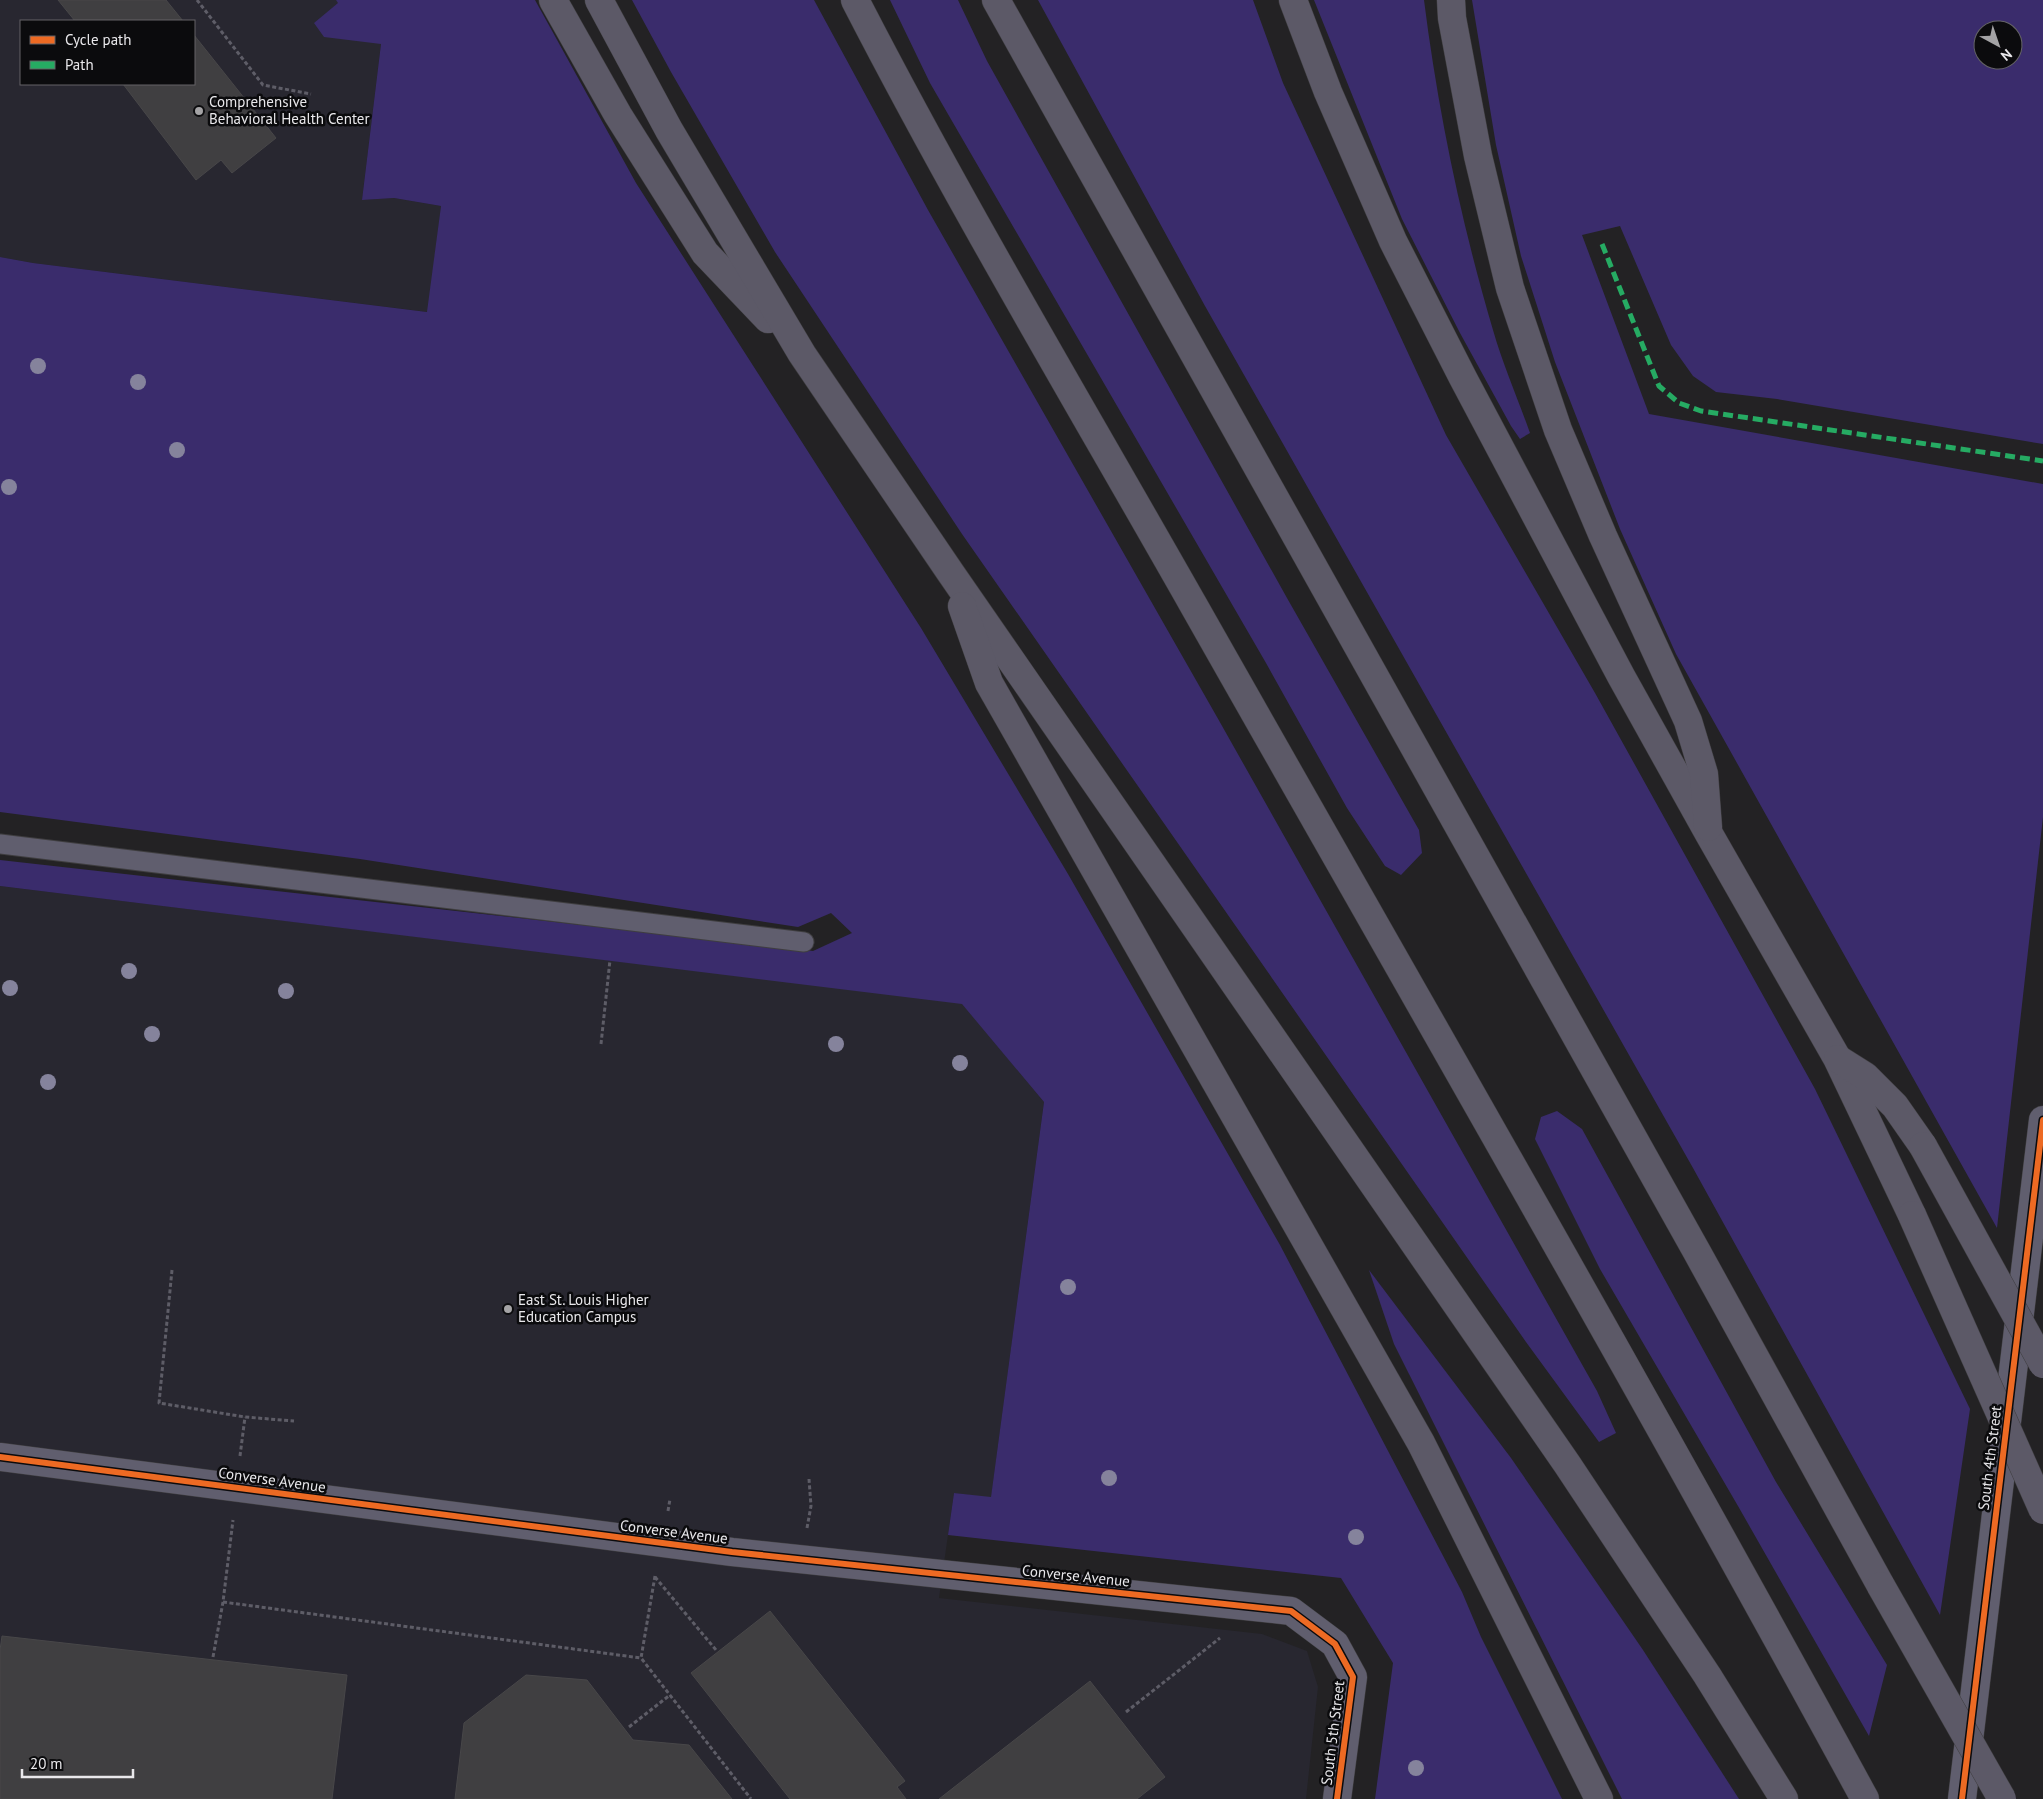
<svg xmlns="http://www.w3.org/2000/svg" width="2043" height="1799" font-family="'PT Sans',sans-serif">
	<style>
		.built { fill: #282730; fill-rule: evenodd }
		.green { fill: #3a2c6c; fill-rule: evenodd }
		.building { fill: #403f41; stroke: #484749 }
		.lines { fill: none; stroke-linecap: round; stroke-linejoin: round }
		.service-casing { stroke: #3f3e40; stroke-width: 21 }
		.minor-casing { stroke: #3f3e40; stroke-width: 29 }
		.tertiary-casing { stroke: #3f3e40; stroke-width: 29 }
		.motorway-casing { stroke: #3f3e40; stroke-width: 29 }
		.path { stroke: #5e5d67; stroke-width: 3; stroke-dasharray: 4 2.5; stroke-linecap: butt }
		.service { stroke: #605e6e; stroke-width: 19 }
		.minor { stroke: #605e6e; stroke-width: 28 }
		.tertiary { stroke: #605e6e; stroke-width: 28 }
		.motorway { stroke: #5c5967; stroke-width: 28 }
		.motorway-bridge-casing { stroke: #3f3e40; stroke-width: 29; stroke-linecap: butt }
		.motorway-bridge { stroke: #5c5967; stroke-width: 28 }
		.quiet { stroke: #26ab63; stroke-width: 5; stroke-dasharray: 10 5; stroke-linecap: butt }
		.cycleway-casing { stroke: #0b0b0d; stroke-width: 9 }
		.cycleway { stroke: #ed6a23; stroke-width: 6 }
		.tree { fill: #85839c }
		.poi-dot { fill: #a4a3a5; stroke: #0b0b0d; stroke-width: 2 }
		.labels { text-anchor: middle; stroke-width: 5; stroke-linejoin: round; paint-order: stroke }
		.poi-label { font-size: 15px; fill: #e9e8eb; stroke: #0b0b0d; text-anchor: start }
		.street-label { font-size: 15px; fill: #e9e8eb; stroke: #0b0b0d }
	</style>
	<rect width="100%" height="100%" fill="#232224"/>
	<g class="built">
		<path d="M 0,0 L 336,0 L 381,44 L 362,200 L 394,198 L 441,206 L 428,312 L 33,263 L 0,257 ZM 21,21 L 194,21 L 194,84 L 21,84 Z"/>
		<path d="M 0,886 L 962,1003 L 1044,1102 L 991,1498 L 954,1493 L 939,1598 L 1262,1634 L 1307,1651 L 1318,1687 L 1306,1799 L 0,1799 Z"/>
	</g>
	<g class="green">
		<path d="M 336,0 L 535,0 L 636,183 L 921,628 L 1068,874 L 1280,1245 L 1462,1592 L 1481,1637 L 1562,1799 L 1375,1799 L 1393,1663 L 1341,1578 L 948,1535 L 954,1493 L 991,1497 L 1044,1102 L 962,1004 L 0,886 L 0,860 L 813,951 L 852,933 L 831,913 L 798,927 L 360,859 L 0,812 L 0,257 L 33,263 L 427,312 L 441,206 L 394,198 L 362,200 L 381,44 L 324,37 L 314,23 L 338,3 Z"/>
		<path d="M 632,0 L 814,0 L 928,210 L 1217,717 L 1597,1391 L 1616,1433 L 1599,1442 L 1526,1342 L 962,534 L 775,252 L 671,72 Z"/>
		<path d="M 890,0 L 958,0 L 987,61 L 1287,598 L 1419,830 L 1422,853 L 1401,875 L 1385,866 L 1347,808 L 1266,663 L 930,83 Z"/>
		<path d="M 1038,0 L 1253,0 L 1283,83 L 1446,435 L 1595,693 L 1815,1089 L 1970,1409 L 1940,1615 L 1693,1168 L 1205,306 Z"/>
		<path d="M 1314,0 L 1424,0 C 1438,111 1461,222 1493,330 C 1503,365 1518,399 1530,433 L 1520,439 L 1511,426 L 1460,333 L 1402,219 Z"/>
		<path d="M 1472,0 L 2043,0 L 2043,444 L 1777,399 L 1716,392 L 1693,376 L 1671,345 L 1620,226 L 1582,235 L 1649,414 L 2043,484 L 2043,817 L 1997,1228 L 1676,654 L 1620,529 L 1555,362 L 1521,256 L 1496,145 ZM 1983,30 L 2013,30 L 2013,60 L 1983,60 Z"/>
		<path d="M 1557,1111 L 1582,1129 L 1776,1482 L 1887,1665 L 1869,1736 L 1738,1506 L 1600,1269 L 1535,1139 L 1541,1117 Z"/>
		<path d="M 1369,1270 L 1511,1458 L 1643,1650 L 1739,1799 L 1622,1799 L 1394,1344 Z"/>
	</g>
	<g class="building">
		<path d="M 58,0 L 166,0 L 183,21 L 75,21 Z"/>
		<path d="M 194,35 L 276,138 L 232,173 L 221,160 L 196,180 L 123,84 L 194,84 Z"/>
		<path d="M 770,1611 L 905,1781 L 897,1787 L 906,1799 L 790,1799 L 691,1673 Z"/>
		<path d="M 2,1636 L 347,1675 L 332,1799 L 0,1799 L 0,1650 Z"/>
		<path d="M 526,1675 L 587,1680 L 633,1740 L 689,1745 L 732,1799 L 455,1799 L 464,1723 Z"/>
		<path d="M 1090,1681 L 1165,1777 L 1137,1799 L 939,1799 Z"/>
	</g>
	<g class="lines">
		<defs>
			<path id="service" d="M 0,844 L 804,942"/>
			<path id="minor" d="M 0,1457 L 732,1552 L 1291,1611 L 1335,1644 L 1353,1677 L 1337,1799"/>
			<path id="tertiary" d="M 1962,1799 L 2043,1120"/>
			<g id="motorway">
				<path d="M 553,0 L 618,115 L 705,253 L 768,319"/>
				<path d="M 599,0 L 669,130 L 802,354 L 950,572 L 1567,1464 L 1707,1675 L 1784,1799"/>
				<path d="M 855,0 C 961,206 1080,405 1194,606 C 1419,1003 1647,1398 1865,1799"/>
				<path d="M 996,0 L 1697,1252 L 1881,1586"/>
				<path d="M 1293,0 L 1328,92 L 1393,241 L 1463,378 L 1621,676 L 1709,834 L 1837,1058 L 1912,1215"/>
				<path d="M 1451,0 L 1452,18 L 1478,156 L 1510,288 L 1558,430 L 1603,536 L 1688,721 L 1704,774 L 1708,827"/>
				<path d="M 962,606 L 989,683 L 1421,1443 L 1599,1799"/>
				<path d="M 1838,1059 L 1865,1076 L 1895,1106 L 1923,1146"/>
			</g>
		</defs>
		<use href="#service" class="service-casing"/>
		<use href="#minor" class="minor-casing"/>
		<use href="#tertiary" class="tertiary-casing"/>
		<use href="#motorway" class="motorway-casing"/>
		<g class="path">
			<path d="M 197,0 L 263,85 L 311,94"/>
			<path d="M 601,1044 L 610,960"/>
			<path d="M 172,1270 L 159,1403 L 245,1417 L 294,1421"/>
			<path d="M 240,1456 L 245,1417"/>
			<path d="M 668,1511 L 670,1499"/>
			<path d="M 807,1528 L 811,1506 L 809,1479"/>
			<path d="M 655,1576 L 641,1658 L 751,1799"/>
			<path d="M 655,1577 L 716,1650"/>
			<path d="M 223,1602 L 641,1658"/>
			<path d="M 213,1657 L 223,1602 L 233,1520"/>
			<path d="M 1126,1712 L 1220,1638"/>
			<path d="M 629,1727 L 670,1695"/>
		</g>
		<use href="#service" class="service"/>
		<use href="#minor" class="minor"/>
		<use href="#tertiary" class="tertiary"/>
		<use href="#motorway" class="motorway"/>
		<defs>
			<g id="motorway-bridge">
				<path d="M 1923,1146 L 2043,1364"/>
				<path d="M 1912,1215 L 2043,1510"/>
				<path d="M 1881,1586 L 2002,1799"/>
			</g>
		</defs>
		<use href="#motorway-bridge" class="motorway-bridge-casing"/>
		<use href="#motorway-bridge" class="motorway-bridge"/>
		<path class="quiet" d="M 1602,244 L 1659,386 L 1679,403 L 1701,411 L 2043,461"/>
		<defs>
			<g id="cycleway">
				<path d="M 0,1457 L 732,1552 L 1291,1611 L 1335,1644 L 1353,1677 L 1337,1799"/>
				<path d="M 1962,1799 L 2043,1120"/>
			</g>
		</defs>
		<use href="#cycleway" class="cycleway-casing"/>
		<use href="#cycleway" class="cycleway"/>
	</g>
	<g class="tree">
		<circle cx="38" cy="366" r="8"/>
		<circle cx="138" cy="382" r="8"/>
		<circle cx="177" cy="450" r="8"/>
		<circle cx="9" cy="487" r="8"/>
		<circle cx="129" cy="971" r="8"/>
		<circle cx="10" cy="988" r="8"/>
		<circle cx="286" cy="991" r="8"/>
		<circle cx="152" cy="1034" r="8"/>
		<circle cx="836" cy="1044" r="8"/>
		<circle cx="960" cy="1063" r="8"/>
		<circle cx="48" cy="1082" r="8"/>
		<circle cx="1068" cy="1287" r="8"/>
		<circle cx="1109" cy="1478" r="8"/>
		<circle cx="1356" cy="1537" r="8"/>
		<circle cx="1416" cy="1768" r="8"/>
	</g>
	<g class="poi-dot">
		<circle cx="199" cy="111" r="5"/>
		<circle cx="508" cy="1309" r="5"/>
	</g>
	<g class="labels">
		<g class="poi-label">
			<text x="209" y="107">Comprehensive<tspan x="209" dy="17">Behavioral Health Center</tspan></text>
			<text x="518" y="1305">East St. Louis Higher<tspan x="518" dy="17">Education Campus</tspan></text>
		</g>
		<g class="street-label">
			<text transform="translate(1990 1458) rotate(-83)" y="5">South 4th Street</text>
			<text transform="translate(272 1480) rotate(8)" y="5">Converse Avenue</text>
			<text transform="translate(674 1532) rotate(7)" y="5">Converse Avenue</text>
			<text transform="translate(1076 1576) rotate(6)" y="5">Converse Avenue</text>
			<text transform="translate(1333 1733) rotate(-83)" y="5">South 5th Street</text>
		</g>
	</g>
	<rect x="20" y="20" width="175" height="65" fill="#0b0b0d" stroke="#646366"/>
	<rect x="30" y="36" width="25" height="8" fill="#ed6a23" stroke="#646366"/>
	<text x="65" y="45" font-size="15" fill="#e9e8eb">Cycle path</text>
	<rect x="30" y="61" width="25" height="8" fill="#26ab63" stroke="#646366"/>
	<text x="65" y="70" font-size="15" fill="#e9e8eb">Path</text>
	<g transform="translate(1998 45) rotate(140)"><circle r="24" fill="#0b0b0d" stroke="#646366"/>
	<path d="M0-4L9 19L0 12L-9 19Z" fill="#a4a3a5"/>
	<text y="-8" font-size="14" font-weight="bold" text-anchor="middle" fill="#e9e8eb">N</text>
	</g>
	<path d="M22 1769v8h111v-8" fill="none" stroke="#e9e8eb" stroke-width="2.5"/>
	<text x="30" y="1769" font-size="15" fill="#e9e8eb" stroke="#0b0b0d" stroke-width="4" paint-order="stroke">20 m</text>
</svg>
